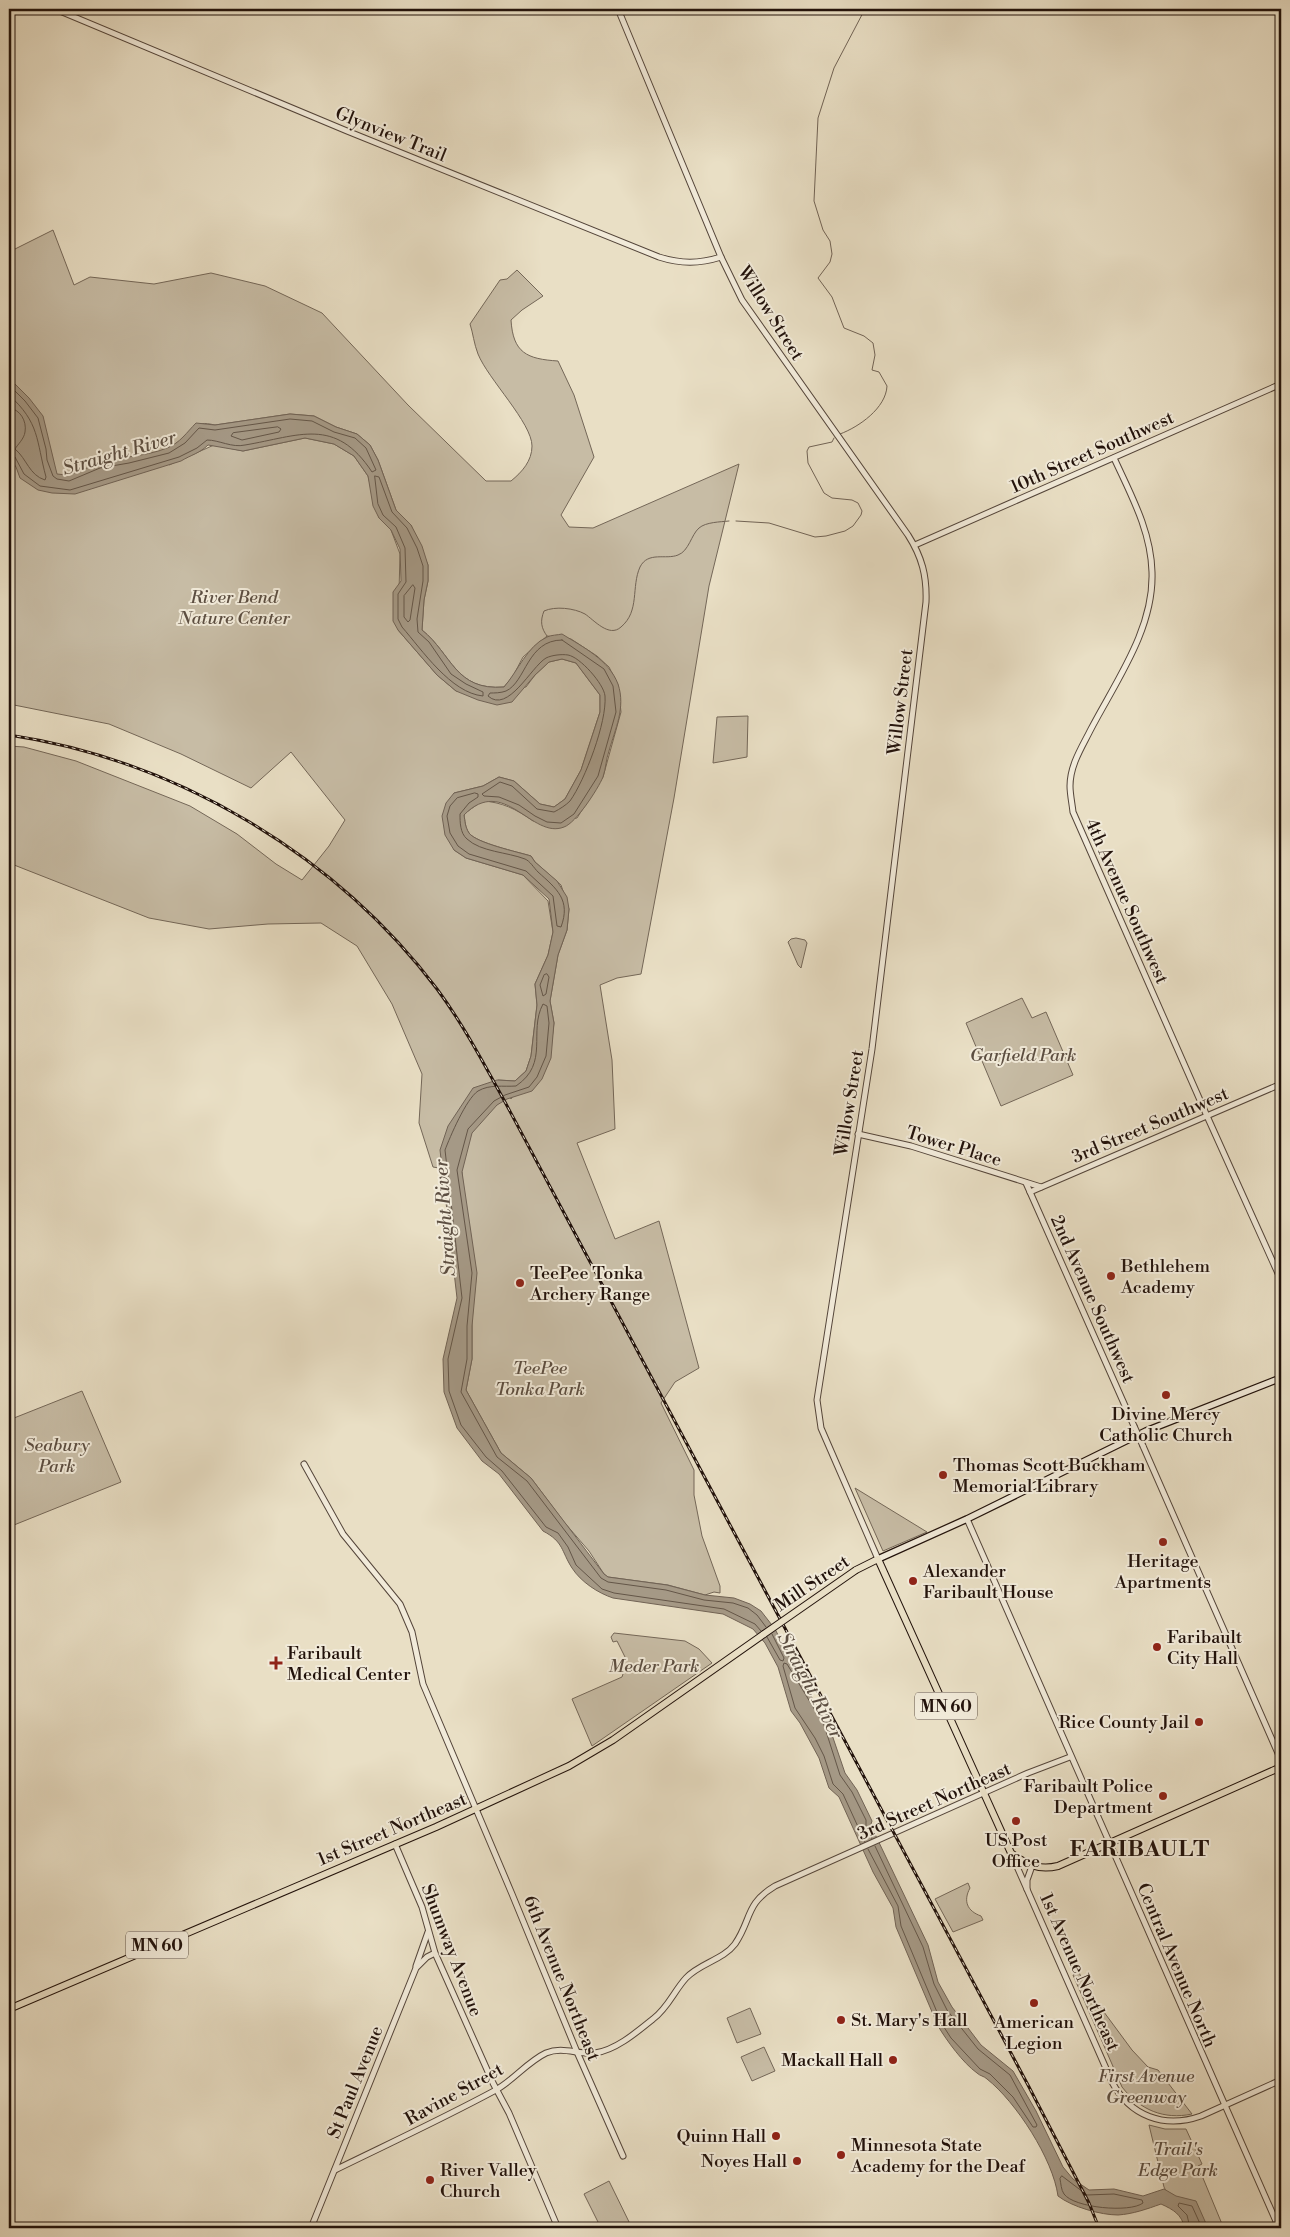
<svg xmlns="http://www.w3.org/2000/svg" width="1290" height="2237" font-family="'Libre Bodoni',serif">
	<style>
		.green { fill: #c7bca5; stroke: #746758; fill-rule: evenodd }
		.water { fill: #a59986; stroke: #716355 }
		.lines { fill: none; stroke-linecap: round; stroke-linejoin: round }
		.shore { stroke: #645648; stroke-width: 1 }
		.stream { stroke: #716355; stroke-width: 1 }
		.tertiary-casing { stroke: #54453a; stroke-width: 7 }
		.secondary-casing { stroke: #22120b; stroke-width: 8 }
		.primary-casing { stroke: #22120b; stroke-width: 8 }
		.tertiary { stroke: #f1ead9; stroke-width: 5 }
		.secondary { stroke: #f1ead9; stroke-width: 5.5 }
		.primary { stroke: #e9dfc5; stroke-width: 6 }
		.rail-casing { stroke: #22120b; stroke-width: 3 }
		.rail { stroke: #f1ead9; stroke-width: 1; stroke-dasharray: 4; stroke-linecap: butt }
		.tertiary-bridge-casing { stroke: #54453a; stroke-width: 7; stroke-linecap: butt }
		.primary-bridge-casing { stroke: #22120b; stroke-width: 8; stroke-linecap: butt }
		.tertiary-bridge { stroke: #f1ead9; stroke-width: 5 }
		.primary-bridge { stroke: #e9dfc5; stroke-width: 6 }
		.poi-dot { fill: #8f2418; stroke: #f1ead9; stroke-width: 2 }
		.labels { text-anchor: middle; stroke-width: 4; stroke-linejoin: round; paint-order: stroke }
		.shield { fill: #f1ead9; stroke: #605349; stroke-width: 1 }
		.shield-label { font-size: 16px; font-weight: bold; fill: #22120b }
		.street-label { font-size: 18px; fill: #22120b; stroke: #f1ead9 }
		.park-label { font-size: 18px; font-style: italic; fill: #5c4e41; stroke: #f1ead9 }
		.poi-label { font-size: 18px; fill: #22120b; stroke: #f1ead9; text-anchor: start }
		.water-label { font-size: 19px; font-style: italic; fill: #5d4f42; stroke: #f1ead9 }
		.district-label { font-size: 22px; font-weight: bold; letter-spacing: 1px; fill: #22120b; stroke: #f1ead9 }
	</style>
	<rect width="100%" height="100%" fill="#e9dfc5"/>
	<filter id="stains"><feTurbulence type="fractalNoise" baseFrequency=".004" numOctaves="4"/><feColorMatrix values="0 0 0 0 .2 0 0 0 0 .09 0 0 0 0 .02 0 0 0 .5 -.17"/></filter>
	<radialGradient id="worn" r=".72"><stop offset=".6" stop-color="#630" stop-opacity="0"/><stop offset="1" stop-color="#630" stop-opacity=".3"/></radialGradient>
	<g class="green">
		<path d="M 53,230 L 74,285 L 90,277 L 154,284 L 211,273 L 265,286 L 322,313 L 408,405 L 486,481 L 511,481 C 522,472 532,461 532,446 C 532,423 488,379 478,354 C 474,344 473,333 470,324 L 500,280 L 507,279 L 517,270 L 543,296 L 522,310 L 511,320 C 513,353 527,359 558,361 L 574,395 L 594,457 L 561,515 L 569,527 L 593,528 L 739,464 L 709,586 L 674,798 L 641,974 L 617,978 L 600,985 L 612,1060 L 615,1129 L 577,1143 L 615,1239 L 659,1221 L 699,1368 L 675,1382 L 661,1403 L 694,1470 L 694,1495 L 702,1536 L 720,1586 L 720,1593 L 714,1592 L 705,1595 L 668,1585 L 608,1577 L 604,1574 L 589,1551 L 564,1522 L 531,1478 L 501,1453 L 466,1390 L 472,1359 L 472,1326 L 462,1172 L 433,1167 L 419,1123 L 422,1074 L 392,1004 L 357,946 L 321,923 L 268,924 L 209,929 L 149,918 L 9,863 L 9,746 L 24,747 L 76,761 L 190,806 L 237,834 L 276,864 L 302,880 L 329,846 L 345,820 L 291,752 L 251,788 L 181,754 L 109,724 L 9,704 L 9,252 ZM 290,414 L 314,416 L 336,427 L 357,434 L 370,445 L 378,460 L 396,510 L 411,525 L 428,565 L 428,581 L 424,600 L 422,630 C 452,654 455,691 504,687 L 513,676 L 523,657 L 547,636 L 571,639 L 597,656 L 609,667 L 618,685 L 621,712 L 603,777 L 577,818 L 533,821 C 516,809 502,802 482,801 L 464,814 C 465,821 465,827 469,833 C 476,843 518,852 531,856 L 535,862 L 561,885 L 569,909 L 567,930 L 558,955 L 550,1001 L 554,1023 L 552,1039 L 511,1099 L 498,1080 L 515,1081 L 526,1071 L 531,1056 L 537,1005 L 535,984 L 548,955 L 553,932 L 548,901 L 523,875 L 466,858 L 454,850 L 454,793 L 483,786 L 499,777 L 514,781 L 540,804 L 554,807 L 565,799 L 581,770 L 600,712 L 600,695 L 576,663 L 562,659 L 549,662 L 535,675 L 526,687 L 456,691 L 437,675 L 398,630 L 400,554 L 391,530 L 379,518 L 368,476 L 354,456 L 334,444 L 305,438 L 243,451 L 214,445 L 169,465 L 168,448 C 172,445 177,443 182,440 C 196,428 192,420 215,425 Z"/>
		<path d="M 748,716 L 747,757 L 713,763 L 717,717 Z"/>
		<path d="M 796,938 L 805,940 L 807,943 L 801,968 L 798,965 L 788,942 L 791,939 Z"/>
		<path d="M 1022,998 L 1032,1018 L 1046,1012 L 1073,1075 L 1001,1106 L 966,1023 Z"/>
		<path d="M 82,1391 L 121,1482 L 9,1527 L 9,1420 Z"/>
		<path d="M 855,1488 L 927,1532 L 883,1551 Z"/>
		<path d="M 614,1633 L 685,1641 L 699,1649 L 712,1663 L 592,1746 L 572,1699 L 622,1677 L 625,1668 L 622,1661 L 626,1659 L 617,1641 L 613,1642 L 611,1637 Z"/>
		<path d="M 968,1883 L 970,1888 C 963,1901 967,1911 981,1916 L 983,1920 L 953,1932 L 935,1899 Z"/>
		<path d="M 1079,1972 L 1084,1985 L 1132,2050 L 1148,2067 L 1158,2070 L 1192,2114 C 1164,2120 1140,2110 1122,2087 L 1073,1975 Z"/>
		<path d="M 750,2008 L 761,2034 L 737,2043 L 727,2018 Z"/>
		<path d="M 764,2047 L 775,2071 L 752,2081 L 741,2057 Z"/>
		<path d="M 1149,2125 L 1165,2129 L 1186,2129 L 1202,2164 L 1198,2166 L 1222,2224 L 1221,2228 L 1194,2228 L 1168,2195 L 1164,2187 Z"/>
		<path d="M 609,2181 L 632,2228 L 601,2228 L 584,2194 Z"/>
	</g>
	<path class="water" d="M 9,378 L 29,398 L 43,416 L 57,474 C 73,477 83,468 98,464 C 120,456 145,457 167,448 C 180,443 187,432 196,423 L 215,425 L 290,414 L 314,416 L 336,427 L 357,434 L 370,445 L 378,460 L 396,510 L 411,525 L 422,546 L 428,565 L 428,581 L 424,600 L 422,630 C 452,654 455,691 504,687 C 518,671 527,646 547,637 C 551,635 558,635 562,634 C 583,647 609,660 618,684 C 626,708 615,729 609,751 C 606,759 606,768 603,777 C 598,789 576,823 564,827 C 532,840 504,774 464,815 C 465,821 465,827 469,833 C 476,843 518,852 531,856 L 535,862 L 557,881 L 567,897 L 569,909 L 567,930 L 558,955 L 550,1001 L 554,1023 L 551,1058 L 542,1079 L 532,1091 L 507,1099 L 497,1105 L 472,1133 L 462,1172 L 477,1273 L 472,1326 L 472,1359 L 466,1390 L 501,1453 L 531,1478 L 604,1574 L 608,1577 L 667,1585 L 705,1595 L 734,1598 L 750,1604 L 761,1611 L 775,1629 L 802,1682 L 828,1723 L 845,1773 L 857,1790 L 872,1821 L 871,1824 L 874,1832 L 928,1945 L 938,1982 L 952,2007 L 981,2045 L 1013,2071 L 1036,2111 L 1063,2167 L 1073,2179 L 1089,2190 L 1114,2189 L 1143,2196 L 1164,2189 L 1176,2196 L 1196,2201 L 1208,2228 L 1185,2228 C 1181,2214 1174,2210 1161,2204 C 1147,2209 1133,2214 1118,2215 C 1101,2215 1072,2207 1058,2196 C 1053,2159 1016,2102 987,2079 C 984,2076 980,2076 977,2073 C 963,2063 947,2041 938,2026 L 896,1927 L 893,1908 L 873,1872 L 839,1797 L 829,1788 L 819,1758 L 800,1723 L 791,1711 L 778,1667 L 765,1643 L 753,1629 L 723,1614 L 613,1598 C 598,1593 581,1582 572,1568 C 561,1551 564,1542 543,1531 L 499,1474 L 482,1461 L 457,1428 L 444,1392 L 443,1359 L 457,1298 L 440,1150 L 448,1126 L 473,1088 L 497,1080 L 515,1081 L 526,1071 L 531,1056 L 537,1005 L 535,984 L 548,955 L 553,932 L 549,899 L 523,875 L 466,858 L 454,850 L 445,835 L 442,816 L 446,803 L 454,793 L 483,786 L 499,777 L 514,781 L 540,804 L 554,807 L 565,799 L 581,770 L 600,712 L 600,695 L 576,663 L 562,659 L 549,662 L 535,675 L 512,702 L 497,705 L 478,700 L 456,691 L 437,675 L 398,630 L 393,621 L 393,592 L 401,581 L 400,549 L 391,530 L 379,518 L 373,506 L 368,476 L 354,456 L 334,444 L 305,438 L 243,451 L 208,445 C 200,453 191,455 181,461 L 75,494 L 52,493 L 38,490 L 20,478 L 16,467 L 9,457 L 9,440 L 14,430 L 9,418 Z"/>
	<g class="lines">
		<g class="shore">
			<path d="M 9,385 L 25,401 L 38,418 L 46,449 L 47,460 L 53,476 L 57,479 L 69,481 L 100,468 L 129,463 L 169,453 L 185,443 L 199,428 L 215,430 L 290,419 L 312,421 L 334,432 L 355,438 L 366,448 L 376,470 L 372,472 C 335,416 299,436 245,445 C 232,448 219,440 207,440 L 197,448 L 179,457 L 70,490 L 40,486 L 24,474 L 15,457 L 9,455"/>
			<path d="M 9,395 C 40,423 36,440 46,477 L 45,480 C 29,475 27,459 15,449 C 18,444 24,439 25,432 C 27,421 20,409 9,408"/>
			<path d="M 278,427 L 281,429 L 279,432 L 242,440 L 231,436 L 233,433 Z"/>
			<path d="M 375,476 L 379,477 L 392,512 L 407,528 L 417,548 L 423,566 L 423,581 L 417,619 L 418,632 L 429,642 L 451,674 L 466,684 L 483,692 L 483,696 C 451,693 422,650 402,627 L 398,619 L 398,594 L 406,582 L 405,548 L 396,527 L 383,515 L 378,504 Z"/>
			<path d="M 413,585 L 415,588 L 410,620 L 408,622 L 404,617 L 404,596 Z"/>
			<path d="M 562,640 L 604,669 L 613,686 L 616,712 L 598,776 L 574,814 L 561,823 L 547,822 L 535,816 L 519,805 L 499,797 L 484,796 L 482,794 L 500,782 L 512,786 L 537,809 L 554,812 C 560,809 566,805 570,801 C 585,780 607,722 605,696 C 604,684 580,657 568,655 C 562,654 552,655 546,658 C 531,667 508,714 488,696 L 490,693 C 494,693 501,693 506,691 C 526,682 527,640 562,640 Z"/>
			<path d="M 475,793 L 478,794 L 478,797 L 469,803 L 460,814 C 460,822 460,833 467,839 C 481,852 507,852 525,859 C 530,861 534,868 538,872 C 557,889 571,900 561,927 L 557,926 L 553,896 L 526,871 L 469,854 L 458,846 L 450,833 L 447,816 L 450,806 L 457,798 Z"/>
			<path d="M 547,974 L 549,977 L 546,994 L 543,996 L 540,985 L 544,975 Z"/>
			<path d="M 761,1631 L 755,1624 L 724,1609 L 614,1593 L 602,1589 L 576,1565 L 568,1547 L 558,1533 L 546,1527 L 502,1471 L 486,1457 L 461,1425 L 449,1391 L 448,1359 L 462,1298 L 445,1150 C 450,1137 466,1099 478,1091 C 490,1084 503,1087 516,1086 C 550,1063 528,1032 543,1004 L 547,1006 L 549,1023 L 546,1056 L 537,1077 L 529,1087 L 505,1095 L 494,1101 L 468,1129 L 457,1170 L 472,1273 L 467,1326 L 467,1359 L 461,1392 L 497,1457 L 527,1481 L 601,1578 L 608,1582 L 666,1590 L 704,1600 L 733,1603 L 748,1608 L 757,1615 L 766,1627"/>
			<path d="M 767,1637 L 780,1660 L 783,1661 L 784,1658 L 772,1634"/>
			<path d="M 865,1842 L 843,1794 L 833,1784 L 824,1756 L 815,1738 L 795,1708 L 783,1666 L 784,1663 L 787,1664 L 824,1725 L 840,1775 L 852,1792 L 866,1820 L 866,1826 L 872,1839"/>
			<path d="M 868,1849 L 898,1906 L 901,1926 L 942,2024 L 951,2038 L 980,2069 L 990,2074 L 1013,2097 L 1033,2127 L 1036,2127 L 1037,2125 L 1010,2075 L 978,2049 L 947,2010 L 934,1984 L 923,1947 L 875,1846"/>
			<path d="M 1062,2176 L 1087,2195 L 1114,2194 L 1142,2200 L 1143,2203 C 1130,2213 1074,2208 1064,2194 C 1061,2190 1061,2183 1060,2179 Z"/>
			<path d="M 1190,2228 L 1187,2215 L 1178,2206 L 1179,2203 L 1192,2206 L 1202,2228"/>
		</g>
		<g class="stream">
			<path d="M 840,434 C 859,427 886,408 887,386 L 879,372 L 872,370 L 875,355 L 873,343 L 864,336 L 844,328 L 832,297 L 818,278 L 830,262 L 832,254 L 830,241 L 823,230 L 814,201 L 818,118 L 834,68 L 865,9"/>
			<path d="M 736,521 L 769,523 L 815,537 L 826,536 L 845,531 L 853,526 L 861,515 L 862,511 L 858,503 L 852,500 L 832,498 L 824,493 L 808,463 L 807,451 L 809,447 L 832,442 L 834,438"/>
			<path d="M 547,636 C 541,628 540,621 544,611 C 555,606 574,608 585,614 C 594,620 609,638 621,627 C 640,611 631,587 640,567 C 648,551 666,560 678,555 C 689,551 691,535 699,528 C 706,522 720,522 729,521"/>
		</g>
		<defs>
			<g id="tertiary">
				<path d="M 55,9 L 347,131 L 659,257 C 681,264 699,264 721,257"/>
				<path d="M 618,9 L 721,257 L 742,300 L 908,535 C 922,557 927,576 926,602 L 872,1049 L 817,1400 L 821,1428 L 878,1559"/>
				<path d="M 1280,9 L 1281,13"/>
				<path d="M 1114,458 C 1131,495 1151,531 1152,572 C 1154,629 1116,681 1091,729 C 1082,747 1070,765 1070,786 C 1070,794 1072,803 1073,812 L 1207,1116 L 1281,1280"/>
				<path d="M 915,545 L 1281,384"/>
				<path d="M 858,1134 L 911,1146 L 1041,1187"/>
				<path d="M 1026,1183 L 1134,1426"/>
				<path d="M 1030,1192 L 1281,1084"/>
				<path d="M 1143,1446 L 1281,1760"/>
				<path d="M 304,1464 L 343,1534 L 400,1604 L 412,1632 L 423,1684 L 512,1894 L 577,2052 L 623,2156"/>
				<path d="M 967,1519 L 1279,2228"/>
				<path d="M 395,1844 L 422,1907 L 435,1953 L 493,2083 L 509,2113 L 558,2228"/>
				<path d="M 1011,1853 L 1112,2082 C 1130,2116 1164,2129 1201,2116 L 1281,2080"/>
				<path d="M 1027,1889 L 1027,1880 L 1032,1866"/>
				<path d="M 416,1966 L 428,1932"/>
				<path d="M 335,2170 C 388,2144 442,2119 494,2091 C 513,2081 527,2062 546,2053 C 563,2046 578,2055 595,2053 C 616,2050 637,2032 653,2019 C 668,2008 674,1991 686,1978 C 700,1963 723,1960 735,1944 C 752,1919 745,1904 775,1886 L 1028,1773 L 1070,1757"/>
				<path d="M 311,2228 L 416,1968 L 427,1957 L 435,1953"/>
			</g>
			<path id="secondary" d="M 878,1559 L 967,1519 L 1146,1431 L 1281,1378"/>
			<g id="primary">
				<path d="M 856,1570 L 878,1559 L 1011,1853 C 1026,1864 1038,1871 1058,1866 L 1281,1767"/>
				<path d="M 9,2009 L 436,1827 L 569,1766 L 613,1740 L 764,1634"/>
			</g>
		</defs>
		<use href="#tertiary" class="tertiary-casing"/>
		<use href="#secondary" class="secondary-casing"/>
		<use href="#primary" class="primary-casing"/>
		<use href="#tertiary" class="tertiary"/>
		<use href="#secondary" class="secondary"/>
		<use href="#primary" class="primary"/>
		<defs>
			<path id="rail" d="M 9,735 C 176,760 335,854 437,989 C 463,1024 484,1064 505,1102 L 1028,2085 L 1089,2203 L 1099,2228"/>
		</defs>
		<use href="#rail" class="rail-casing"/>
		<use href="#rail" class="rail"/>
		<defs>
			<path id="tertiary-bridge" d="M 1134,1426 L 1143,1446"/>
			<path id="primary-bridge" d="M 764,1634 L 856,1570"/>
		</defs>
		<use href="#tertiary-bridge" class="tertiary-bridge-casing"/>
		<use href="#primary-bridge" class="primary-bridge-casing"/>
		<use href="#tertiary-bridge" class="tertiary-bridge"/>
		<use href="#primary-bridge" class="primary-bridge"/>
	</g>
	<g class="poi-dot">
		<circle cx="1111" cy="1276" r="5"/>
		<circle cx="520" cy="1283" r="5"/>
		<circle cx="1166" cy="1395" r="5"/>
		<circle cx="943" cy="1475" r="5"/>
		<circle cx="1163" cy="1542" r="5"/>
		<circle cx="913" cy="1581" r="5"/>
		<circle cx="1157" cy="1647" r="5"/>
		<path d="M273.5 1655.5h5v5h5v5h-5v5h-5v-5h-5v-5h5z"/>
		<circle cx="1199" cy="1722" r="5"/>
		<circle cx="1163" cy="1796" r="5"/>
		<circle cx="1016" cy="1821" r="5"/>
		<circle cx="1034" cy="2003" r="5"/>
		<circle cx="841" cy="2020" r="5"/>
		<circle cx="893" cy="2060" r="5"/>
		<circle cx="776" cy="2136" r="5"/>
		<circle cx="841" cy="2155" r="5"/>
		<circle cx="797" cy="2161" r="5"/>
		<circle cx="430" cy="2180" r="5"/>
	</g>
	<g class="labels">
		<g class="shield">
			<rect x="915" y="1692.5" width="62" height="27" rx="4"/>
			<rect x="126" y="1931.5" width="62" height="27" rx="4"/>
		</g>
		<g class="shield-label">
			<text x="946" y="1712">MN 60</text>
			<text x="157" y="1951">MN 60</text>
		</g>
		<g class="street-label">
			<text transform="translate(391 134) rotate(22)" y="6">Glynview Trail</text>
			<text transform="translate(771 313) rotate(58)" y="6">Willow Street</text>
			<text transform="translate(1092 452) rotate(-24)" y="6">10th Street Southwest</text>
			<text transform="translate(900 702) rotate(-83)" y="6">Willow Street</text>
			<text transform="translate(1127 901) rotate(66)" y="6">4th Avenue Southwest</text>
			<text transform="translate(849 1103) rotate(-81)" y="6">Willow Street</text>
			<text transform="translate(1150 1125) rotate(-23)" y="6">3rd Street Southwest</text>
			<text transform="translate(954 1146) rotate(17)" y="6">Tower Place</text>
			<text transform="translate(1093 1299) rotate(66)" y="6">2nd Avenue Southwest</text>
			<text transform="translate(812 1583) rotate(-34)" y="6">Mill Street</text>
			<text transform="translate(934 1801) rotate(-24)" y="6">3rd Street Northeast</text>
			<text transform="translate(392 1829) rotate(-23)" y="6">1st Street Northeast</text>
			<text transform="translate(452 1950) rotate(69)" y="6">Shumway Avenue</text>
			<text transform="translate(1177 1965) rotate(67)" y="6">Central Avenue North</text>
			<text transform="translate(1080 1972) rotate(66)" y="6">1st Avenue Northeast</text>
			<text transform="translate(562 1978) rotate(68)" y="6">6th Avenue Northeast</text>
			<text transform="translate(355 2082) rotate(-68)" y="6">St Paul Avenue</text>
			<text transform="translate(454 2094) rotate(-29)" y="6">Ravine Street</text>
		</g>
		<g class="park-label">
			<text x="234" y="603">River Bend<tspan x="234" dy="21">Nature Center</tspan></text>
			<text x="1023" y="1061">Garfield Park</text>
			<text x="540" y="1374">TeePee<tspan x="540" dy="21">Tonka Park</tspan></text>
			<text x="57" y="1451">Seabury<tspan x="57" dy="21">Park</tspan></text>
			<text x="654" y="1672">Meder Park</text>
			<text x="1146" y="2082">First Avenue<tspan x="1146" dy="21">Greenway</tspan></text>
			<text x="1178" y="2155">Trail's<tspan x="1178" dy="21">Edge Park</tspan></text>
		</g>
		<g class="poi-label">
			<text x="1121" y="1272">Bethlehem<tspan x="1121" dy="21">Academy</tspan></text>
			<text x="530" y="1279">TeePee Tonka<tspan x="530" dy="21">Archery Range</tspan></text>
			<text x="1166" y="1420" text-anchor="middle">Divine Mercy<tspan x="1166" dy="21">Catholic Church</tspan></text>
			<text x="953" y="1471">Thomas Scott Buckham<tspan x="953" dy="21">Memorial Library</tspan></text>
			<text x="1163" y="1567" text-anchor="middle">Heritage<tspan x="1163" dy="21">Apartments</tspan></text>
			<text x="923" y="1577">Alexander<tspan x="923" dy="21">Faribault House</tspan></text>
			<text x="1167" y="1643">Faribault<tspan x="1167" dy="21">City Hall</tspan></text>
			<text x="287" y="1659">Faribault<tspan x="287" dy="21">Medical Center</tspan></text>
			<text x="1189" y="1728" text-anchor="end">Rice County Jail</text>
			<text x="1153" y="1792" text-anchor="end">Faribault Police<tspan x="1153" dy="21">Department</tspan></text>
			<text x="1016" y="1846" text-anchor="middle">US Post<tspan x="1016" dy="21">Office</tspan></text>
			<text x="851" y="2026">St. Mary's Hall</text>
			<text x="1034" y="2028" text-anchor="middle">American<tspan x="1034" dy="21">Legion</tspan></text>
			<text x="883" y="2066" text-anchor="end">Mackall Hall</text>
			<text x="766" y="2142" text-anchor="end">Quinn Hall</text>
			<text x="851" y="2151">Minnesota State<tspan x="851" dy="21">Academy for the Deaf</tspan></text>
			<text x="787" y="2167" text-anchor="end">Noyes Hall</text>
			<text x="440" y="2176">River Valley<tspan x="440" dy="21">Church</tspan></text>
		</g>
		<g class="water-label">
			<text transform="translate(119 452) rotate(-16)" y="7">Straight River</text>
			<text transform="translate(444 1218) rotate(-94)" y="7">Straight River</text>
			<text transform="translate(811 1685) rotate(62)" y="7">Straight River</text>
		</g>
		<g class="district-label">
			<text x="1140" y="1856">FARIBAULT</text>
		</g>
	</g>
	<rect width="1290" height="2237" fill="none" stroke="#e9dfc5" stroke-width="30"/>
	<rect x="10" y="10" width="1270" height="2217" fill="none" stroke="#22120b" stroke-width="2.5"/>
	<rect x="15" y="15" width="1260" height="2207" fill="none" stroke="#22120b"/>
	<rect width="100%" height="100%" filter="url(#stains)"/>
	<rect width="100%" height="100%" fill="url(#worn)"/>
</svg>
